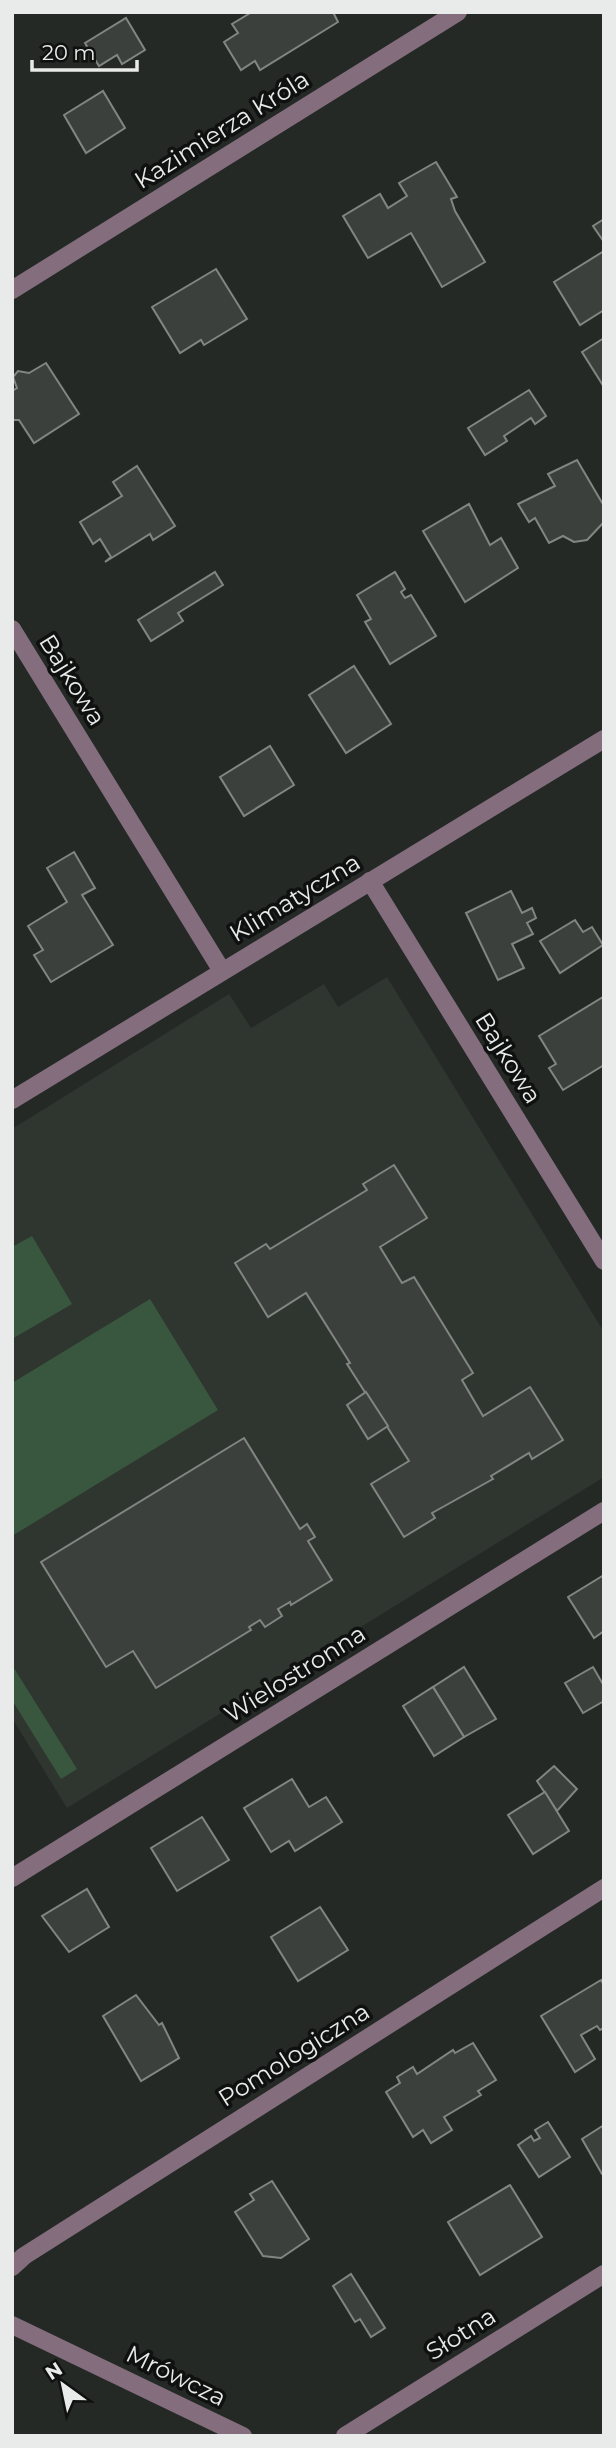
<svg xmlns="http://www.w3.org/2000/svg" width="616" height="2448" font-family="Montserrat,sans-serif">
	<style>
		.built { fill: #2e362f }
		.green { fill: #39573e }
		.building { fill: #3c403d; stroke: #828682; stroke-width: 2 }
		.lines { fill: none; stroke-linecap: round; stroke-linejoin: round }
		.minor { stroke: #846e7e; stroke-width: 18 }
		.labels { text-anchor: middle; stroke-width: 7; stroke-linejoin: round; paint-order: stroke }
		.street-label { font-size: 24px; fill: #e8ebe9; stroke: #0f1110 }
	</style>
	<rect width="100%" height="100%" fill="#252926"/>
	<path class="built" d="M 387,977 L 604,1332 L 604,1477 L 67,1808 L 12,1718 L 12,1129 L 229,994 L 251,1028 L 324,984 L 338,1007 Z"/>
	<g class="green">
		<path d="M 32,1236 L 72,1304 L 12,1339 L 12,1247 Z"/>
		<path d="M 150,1299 L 218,1410 L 12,1536 L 12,1383 Z"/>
		<path d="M 12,1665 L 77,1769 L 61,1779 L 12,1700 Z"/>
	</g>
	<g class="building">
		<path d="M 252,12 L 333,12 L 338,22 L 260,70 L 255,61 L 241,70 L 224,42 L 238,33 L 232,24 Z"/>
		<path d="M 126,18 L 145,50 L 122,64 L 117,55 L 99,66 L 85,43 Z"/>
		<path d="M 103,91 L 125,128 L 86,153 L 64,115 Z"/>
		<path d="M 436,162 L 457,197 L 451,199 L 455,211 L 485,262 L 442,287 L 411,233 L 368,258 L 343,216 L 380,194 L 388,208 L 407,196 L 399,183 Z"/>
		<path d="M 604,219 L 604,242 L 593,226 Z"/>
		<path d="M 604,251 L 604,310 L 580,325 L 554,282 Z"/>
		<path d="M 216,269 L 247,319 L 204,345 L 201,340 L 180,353 L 152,307 Z"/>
		<path d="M 604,338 L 604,387 L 582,352 Z"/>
		<path d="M 46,363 L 79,414 L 34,443 L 19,420 L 12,420 L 12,391 L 17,388 L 13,377 L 18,371 L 29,373 Z"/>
		<path d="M 529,390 L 546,416 L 535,424 L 531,418 L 504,436 L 507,441 L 485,455 L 468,428 Z"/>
		<path d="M 577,460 L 604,506 L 604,522 L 587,540 L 574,542 L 563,536 L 549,543 L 535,518 L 529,522 L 518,504 L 555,486 L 548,474 Z"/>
		<path d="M 137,466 L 175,526 L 153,540 L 150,534 L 105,562 L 111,557 L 100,539 L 93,544 L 80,522 L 122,496 L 113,482 Z"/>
		<path d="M 469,504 L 490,545 L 501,538 L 518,568 L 465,602 L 423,531 Z"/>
		<path d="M 215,572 L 223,585 L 178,613 L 183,621 L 151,641 L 138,620 Z"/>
		<path d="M 395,572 L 405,589 L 401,592 L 405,598 L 411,595 L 436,636 L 390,664 L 365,622 L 371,619 L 357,595 Z"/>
		<path d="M 354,666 L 391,724 L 346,753 L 309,695 Z"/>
		<path d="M 270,746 L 294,785 L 244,816 L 220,777 Z"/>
		<path d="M 74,852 L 95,888 L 82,895 L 113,945 L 51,982 L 34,955 L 43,950 L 28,926 L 67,902 L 47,868 Z"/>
		<path d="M 511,891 L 522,913 L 532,908 L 536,918 L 527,923 L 533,934 L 512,944 L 524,968 L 498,980 L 466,913 Z"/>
		<path d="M 575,920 L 583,932 L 592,927 L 603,945 L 560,973 L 540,941 Z"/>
		<path d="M 603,997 L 604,1065 L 563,1090 L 549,1068 L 556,1064 L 539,1036 Z"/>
		<path d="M 394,1165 L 427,1218 L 380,1247 L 402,1283 L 414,1277 L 473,1373 L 462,1380 L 483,1416 L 530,1387 L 563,1440 L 532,1459 L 529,1453 L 491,1476 L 493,1479 L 432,1513 L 435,1518 L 404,1537 L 371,1484 L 409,1461 L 347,1364 L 350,1363 L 306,1293 L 268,1317 L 235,1263 L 266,1244 L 270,1249 L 367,1190 L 363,1184 Z"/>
		<path d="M 366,1392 L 388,1426 L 368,1439 L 347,1405 Z"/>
		<path d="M 244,1438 L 300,1529 L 307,1524 L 315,1537 L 308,1541 L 332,1580 L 291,1605 L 290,1602 L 278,1609 L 282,1616 L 265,1627 L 260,1620 L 249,1627 L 251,1630 L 156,1688 L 133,1651 L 106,1667 L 41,1562 Z"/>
		<path d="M 604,1575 L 604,1631 L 594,1638 L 568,1597 Z"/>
		<path d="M 464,1667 L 496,1719 L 464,1737 L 433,1687 Z"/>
		<path d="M 593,1667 L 604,1686 L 604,1701 L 583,1713 L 565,1683 Z"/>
		<path d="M 433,1687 L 464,1737 L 434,1756 L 403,1706 Z"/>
		<path d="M 554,1766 L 577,1789 L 557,1811 L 537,1781 Z"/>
		<path d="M 292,1779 L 309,1807 L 326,1797 L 342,1822 L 295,1851 L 289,1841 L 271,1852 L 244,1808 Z"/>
		<path d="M 545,1792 L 569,1831 L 533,1854 L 508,1815 Z"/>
		<path d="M 202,1817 L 229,1860 L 177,1891 L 151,1848 Z"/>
		<path d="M 87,1889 L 109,1927 L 69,1952 L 42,1916 Z"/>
		<path d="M 320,1907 L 348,1950 L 298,1981 L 271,1937 Z"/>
		<path d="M 601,1980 L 604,1985 L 604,2028 L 600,2030 L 597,2026 L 581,2035 L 595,2059 L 575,2072 L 541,2016 Z"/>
		<path d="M 136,1995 L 159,2025 L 162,2023 L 179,2058 L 141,2081 L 103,2016 Z"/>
		<path d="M 473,2043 L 496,2080 L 478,2091 L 481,2095 L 444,2117 L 452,2130 L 431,2143 L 423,2130 L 413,2137 L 386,2092 L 400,2083 L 397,2077 L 413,2067 L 417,2074 L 453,2050 L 455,2053 Z"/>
		<path d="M 548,2122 L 570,2157 L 539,2177 L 518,2145 L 531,2136 L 534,2141 L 540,2138 L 535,2130 Z"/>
		<path d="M 604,2125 L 604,2174 L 602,2174 L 582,2139 Z"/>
		<path d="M 272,2181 L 309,2239 L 281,2258 L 263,2256 L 235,2212 L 254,2200 L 250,2194 Z"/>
		<path d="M 510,2185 L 542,2237 L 480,2275 L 448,2222 Z"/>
		<path d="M 351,2274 L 385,2328 L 371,2337 L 360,2319 L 355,2322 L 333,2286 Z"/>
	</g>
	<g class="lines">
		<g class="minor">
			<path d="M 12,290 L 458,12"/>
			<path d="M 12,629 L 222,971"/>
			<path d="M 370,881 L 604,1261"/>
			<path d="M 12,1100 L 604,739"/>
			<path d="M 12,1878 L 604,1511"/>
			<path d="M 12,2267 L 24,2256 L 604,1888"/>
			<path d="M 12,2325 L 243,2436"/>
			<path d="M 345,2436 L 604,2274"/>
		</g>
	</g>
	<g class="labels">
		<g class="street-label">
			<text transform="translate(222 130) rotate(-32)" y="8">Kazimierza Króla</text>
			<text transform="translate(72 680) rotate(58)" y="8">Bajkowa</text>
			<text transform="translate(295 898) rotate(-31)" y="8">Klimatyczna</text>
			<text transform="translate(508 1058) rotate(58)" y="8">Bajkowa</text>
			<text transform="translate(295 1674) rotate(-32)" y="8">Wielostronna</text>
			<text transform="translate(294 2055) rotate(-32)" y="8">Pomologiczna</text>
			<text transform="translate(461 2334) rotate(-32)" y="8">Słotna</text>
			<text transform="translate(176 2376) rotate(26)" y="8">Mrówcza</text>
		</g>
	</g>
	<rect width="616" height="2448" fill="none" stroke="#e8ebe9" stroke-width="28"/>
	<g transform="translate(63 2385) rotate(327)" stroke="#0f1110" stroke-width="5" paint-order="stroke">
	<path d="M0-5L12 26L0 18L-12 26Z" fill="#e8ebe9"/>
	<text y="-10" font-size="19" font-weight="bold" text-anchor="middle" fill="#e8ebe9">N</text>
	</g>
	<path d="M32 60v10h105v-10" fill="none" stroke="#e8ebe9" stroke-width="3.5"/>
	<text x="42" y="60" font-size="21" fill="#e8ebe9" stroke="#0f1110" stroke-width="5" paint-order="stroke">20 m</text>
</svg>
